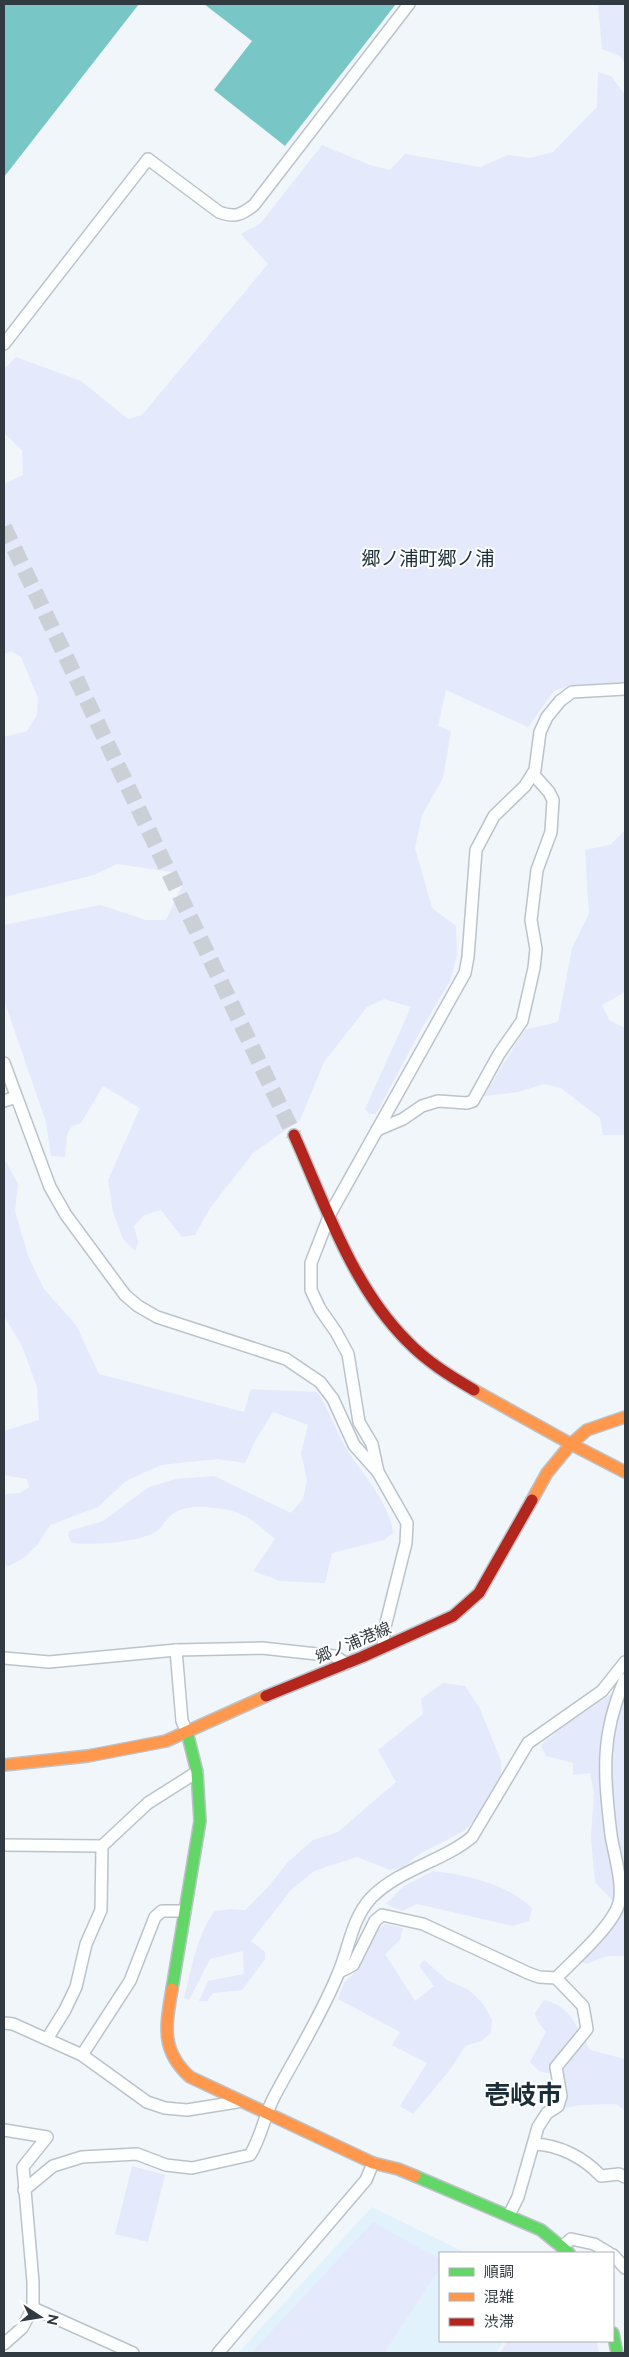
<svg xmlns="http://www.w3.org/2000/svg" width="629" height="2357" font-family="Raleway,'Noto Sans JP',sans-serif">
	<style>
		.built { fill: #e1f2fc }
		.green { fill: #e4e9fc }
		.water { fill: #79c6c6 }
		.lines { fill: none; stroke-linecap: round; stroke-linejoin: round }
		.secondary-tunnel { stroke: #cad0d5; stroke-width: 16; stroke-dasharray: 16 8; stroke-linecap: butt }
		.street-casing { stroke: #bcc3c8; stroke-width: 14 }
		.fast-casing { stroke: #bcc3c8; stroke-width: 14 }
		.slow-casing { stroke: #bcc3c8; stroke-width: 14 }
		.jam-casing { stroke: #bcc3c8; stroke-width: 14 }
		.street { stroke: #fdfefe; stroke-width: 11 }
		.fast { stroke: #63d668; stroke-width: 11 }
		.slow { stroke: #ff974d; stroke-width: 11 }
		.jam { stroke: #b3261e; stroke-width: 11 }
		.labels { text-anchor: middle; stroke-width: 4; stroke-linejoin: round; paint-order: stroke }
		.street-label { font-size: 16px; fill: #313a40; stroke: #fff }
		.quarter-label { font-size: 19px; fill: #1a2d39; stroke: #fff }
		.town-label { font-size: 26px; font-weight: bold; fill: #1a2d39; stroke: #fff }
	</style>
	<rect width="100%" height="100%" fill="#f0f6fa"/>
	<path class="built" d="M 372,2207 L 466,2253 L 440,2253 L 440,2341 L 504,2341 L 496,2353 L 238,2353 Z"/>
	<g class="green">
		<path d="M 598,4 L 625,4 L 625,63 L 620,56 L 602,49 Z"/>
		<path d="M 598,72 L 611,76 L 625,95 L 625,682 L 571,685 L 554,691 L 528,727 L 446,690 L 438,726 L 451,731 L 443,778 L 422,815 L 415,848 L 432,908 L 456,926 L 457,955 L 450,981 L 418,1035 L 376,1114 L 370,1114 L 365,1109 L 411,1007 L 384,999 L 367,1007 L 324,1062 L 300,1120 L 253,1153 L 210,1208 L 195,1235 L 182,1237 L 161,1210 L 144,1215 L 134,1226 L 138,1242 L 135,1251 L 123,1239 L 113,1212 L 108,1180 L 140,1108 L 103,1086 L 81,1123 L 72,1126 L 67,1134 L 65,1157 L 51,1156 L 46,1122 L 4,1000 L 4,925 L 100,905 L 146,920 L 166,920 L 183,884 L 178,873 L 117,864 L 94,875 L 4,897 L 4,737 L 27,731 L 37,715 L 38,698 L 21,657 L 11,651 L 4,654 L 4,484 L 23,475 L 22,450 L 4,433 L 4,369 L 16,357 L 81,381 L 128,419 L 142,415 L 268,264 L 241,234 L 260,224 L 322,145 L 370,165 L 390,170 L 405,154 L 480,167 L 508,155 L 530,158 L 553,152 L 597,107 Z"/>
		<path d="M 625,830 L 625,992 L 602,1005 L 609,1020 L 625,1028 L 625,1135 L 603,1135 L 600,1118 L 561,1088 L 544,1084 L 518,1092 L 484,1096 L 524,1030 L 558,1022 L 572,948 L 589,914 L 585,850 L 610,845 Z"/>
		<path d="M 6,1162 L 18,1184 L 15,1211 L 28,1256 L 44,1289 L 76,1325 L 99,1374 L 244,1412 L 251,1389 L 317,1392 C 328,1408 334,1426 343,1443 C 359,1472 389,1499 393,1533 L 384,1540 L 332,1553 L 325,1583 L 280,1581 L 253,1571 L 275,1539 C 249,1517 242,1510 207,1507 C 195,1506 185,1507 174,1513 C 167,1517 163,1527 155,1532 C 136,1543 94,1545 72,1543 L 68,1536 L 69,1531 L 103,1521 L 149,1487 L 176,1479 L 214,1476 L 291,1513 L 303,1499 L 307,1480 L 301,1453 L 308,1425 L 273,1412 L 255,1441 L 245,1463 L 217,1459 L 161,1465 L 126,1481 L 98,1507 L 50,1525 L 38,1544 L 25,1557 L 9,1566 L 4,1565 L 4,1494 L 20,1493 L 29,1487 L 27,1479 L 4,1475 L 4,1431 L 39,1420 L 37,1387 L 22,1346 L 4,1316 L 4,1164 Z"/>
		<path d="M 443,1683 L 465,1686 L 480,1709 L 501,1761 L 501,1774 L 478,1817 L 464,1831 L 421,1853 L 403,1867 L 390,1870 L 357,1857 L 314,1871 L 291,1890 L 251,1941 L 265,1952 L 265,1959 L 242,1990 L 213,1993 L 207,2001 L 199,2001 L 208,1981 L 244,1974 L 243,1951 L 210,1959 L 189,2000 L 184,1998 C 192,1969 196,1936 215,1911 L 230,1909 L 245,1910 L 268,1887 L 288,1862 L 313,1840 L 338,1832 L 396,1782 L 378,1750 L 423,1714 L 421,1699 Z"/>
		<path d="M 625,1684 L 625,1958 L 623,1956 L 607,1956 L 586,1964 L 582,1961 L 623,1912 L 595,1882 L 591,1838 L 594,1792 L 590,1773 L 573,1775 L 573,1763 L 546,1756 L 541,1745 C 567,1722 597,1705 625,1684 Z"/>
		<path d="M 433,1871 C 467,1875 507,1884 532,1908 L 529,1921 L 513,1926 L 417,1904 L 402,1911 L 386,1904 L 404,1886 Z"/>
		<path d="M 385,1924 L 403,1928 L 400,1940 L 385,1954 L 415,2001 L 434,1986 L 419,1966 L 424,1960 L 447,1980 L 469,1990 L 483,2004 L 492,2020 L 491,2033 L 481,2041 L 465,2046 L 452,2067 L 413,2114 L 400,2106 L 427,2063 L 392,2045 L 400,2032 L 338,1999 L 344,1983 L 357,1971 L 375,1932 Z"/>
		<path d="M 544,2000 C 571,2006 577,2028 590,2050 L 625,2059 L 625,2111 L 616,2104 L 580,2105 L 566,2108 L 562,2076 L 539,2071 L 530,2062 L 546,2032 L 537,2020 L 535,2013 Z"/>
		<path d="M 132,2166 L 165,2175 L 148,2242 L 115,2234 Z"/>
		<path d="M 373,2222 L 440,2259 L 440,2268 L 384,2353 L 251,2353 Z"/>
		<path d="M 507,2341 L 597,2341 L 599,2353 L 500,2353 Z"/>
	</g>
	<g class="water">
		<path d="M 4,4 L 139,4 L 4,177 Z"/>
		<path d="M 204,4 L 396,4 L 285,146 L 214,90 L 252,41 Z"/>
	</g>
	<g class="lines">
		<path class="secondary-tunnel" d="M 4,527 L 294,1135"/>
		<defs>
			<g id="street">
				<path d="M 4,344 L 148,159 L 219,212 C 235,218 241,215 254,205 L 409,4"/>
				<path d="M 4,1063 L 50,1187 L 66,1215 L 125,1295 L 138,1306 L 157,1317 L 286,1359 L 320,1382 L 333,1399 L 354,1445 L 378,1472"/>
				<path d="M 4,1101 L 16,1097"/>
				<path d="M 377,1130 L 403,1119 L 422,1106 L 438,1101 L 467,1103 L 473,1101 L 499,1054 L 522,1021 L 534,968 L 536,949 L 531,920 L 537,870 L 551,832 L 553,800 L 549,792 L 533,774"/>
				<path d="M 383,1647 L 384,1631 L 406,1543 L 407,1523 L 378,1472 L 372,1444 L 359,1422 L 348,1354 L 336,1332 L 320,1309 L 311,1290 L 311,1263 L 330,1214 L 465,973 L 468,957 L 476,850 L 494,816 L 525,786 L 535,770 L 540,732 L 547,717 L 560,701 L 572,692 L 625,689"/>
				<path d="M 176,1650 L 182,1721 L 187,1732"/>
				<path d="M 4,1658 L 49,1662 L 176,1650 L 262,1648 L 335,1656 L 346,1664"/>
				<path d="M 4,1845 L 102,1846 L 148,1803 L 197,1772"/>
				<path d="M 339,1972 L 353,1965 L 375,1921 L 382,1915 L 423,1924 L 528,1973 L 539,1977 L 556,1978 L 583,2006 L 587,2029 L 556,2067 L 561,2096 L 558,2106 L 547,2113 L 538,2127 L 518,2197 L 509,2215"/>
				<path d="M 556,1978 C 573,1961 610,1928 618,1906 C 625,1889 614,1854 611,1835 C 604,1774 600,1736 625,1679"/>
				<path d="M 4,2023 L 13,2024 L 82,2055 L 147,2102 L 165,2108 L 187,2110 L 237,2102"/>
				<path d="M 47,2039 L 65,2010 L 76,1987 L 86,1944 L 101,1910 L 102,1846"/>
				<path d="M 82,2055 L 130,1981 L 155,1917 L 162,1911 L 185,1911"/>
				<path d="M 4,2130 L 47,2137 L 23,2167 L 33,2282 L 33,2308"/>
				<path d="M 534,2144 C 560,2145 584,2158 601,2176 L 619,2174 L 625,2177"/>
				<path d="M 24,2190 L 53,2166 L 82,2157 L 137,2154 L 166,2165 L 192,2168 L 250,2155 C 261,2138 264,2117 273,2099 C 295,2057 320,2018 338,1974 C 349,1949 351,1920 371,1898 C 399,1869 442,1862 472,1837 L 528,1743 L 602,1691 L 625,1662"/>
				<path d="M 563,2246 L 571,2239 L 594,2244 L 609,2253"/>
				<path d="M 613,2255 L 625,2268"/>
				<path d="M 4,2344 L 22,2328 L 33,2308 L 133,2353"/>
				<path d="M 218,2353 L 366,2180 L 373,2163"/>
			</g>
			<g id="fast">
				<path d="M 172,1989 L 200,1821 L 197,1772 L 187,1732"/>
				<path d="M 415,2176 L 541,2230 L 569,2253"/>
				<path d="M 613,2333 L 617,2353"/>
			</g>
			<g id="slow">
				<path d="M 474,1390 L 571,1444 L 587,1430 L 625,1417"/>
				<path d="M 532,1500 L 547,1473 L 571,1444 L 625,1472"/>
				<path d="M 4,1765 L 88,1756 L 166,1741 L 266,1696"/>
				<path d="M 172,1989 C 166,2025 160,2050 190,2077 L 373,2163 L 398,2169 L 415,2176"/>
			</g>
			<g id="jam">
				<path d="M 294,1135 C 325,1204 352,1286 407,1341 C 426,1361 450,1376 474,1390"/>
				<path d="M 266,1696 L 362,1657 L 453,1616 L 479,1593 L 532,1500"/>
			</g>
		</defs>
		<use href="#street" class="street-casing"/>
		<use href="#fast" class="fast-casing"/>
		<use href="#slow" class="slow-casing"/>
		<use href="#jam" class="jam-casing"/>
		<use href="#street" class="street"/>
		<use href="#fast" class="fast"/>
		<use href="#slow" class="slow"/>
		<use href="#jam" class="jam"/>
	</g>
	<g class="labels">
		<g class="street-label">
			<text transform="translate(353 1642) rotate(-23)" y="6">郷ノ浦港線</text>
		</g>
		<g class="quarter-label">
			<text x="428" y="565">郷ノ浦町郷ノ浦</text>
		</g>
		<g class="town-label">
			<text x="523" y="2104">壱岐市</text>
		</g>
	</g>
	<rect width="629" height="2357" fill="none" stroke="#313a40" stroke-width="10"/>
	<rect x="439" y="2252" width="175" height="90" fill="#ffffff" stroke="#adb0b3"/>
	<rect x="449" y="2268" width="25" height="8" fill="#63d668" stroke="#adb0b3"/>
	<text x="484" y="2277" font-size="15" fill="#313a40">順調</text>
	<rect x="449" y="2293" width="25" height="8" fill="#ff974d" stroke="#adb0b3"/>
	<text x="484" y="2302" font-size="15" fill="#313a40">混雑</text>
	<rect x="449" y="2318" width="25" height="8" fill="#b3261e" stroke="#adb0b3"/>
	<text x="484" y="2327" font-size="15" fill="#313a40">渋滞</text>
	<g transform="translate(40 2317) rotate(102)" stroke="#ffffff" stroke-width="4" paint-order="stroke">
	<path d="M0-4L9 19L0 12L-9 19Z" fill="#313a40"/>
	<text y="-8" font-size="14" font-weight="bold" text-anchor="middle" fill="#313a40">N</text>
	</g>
</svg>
